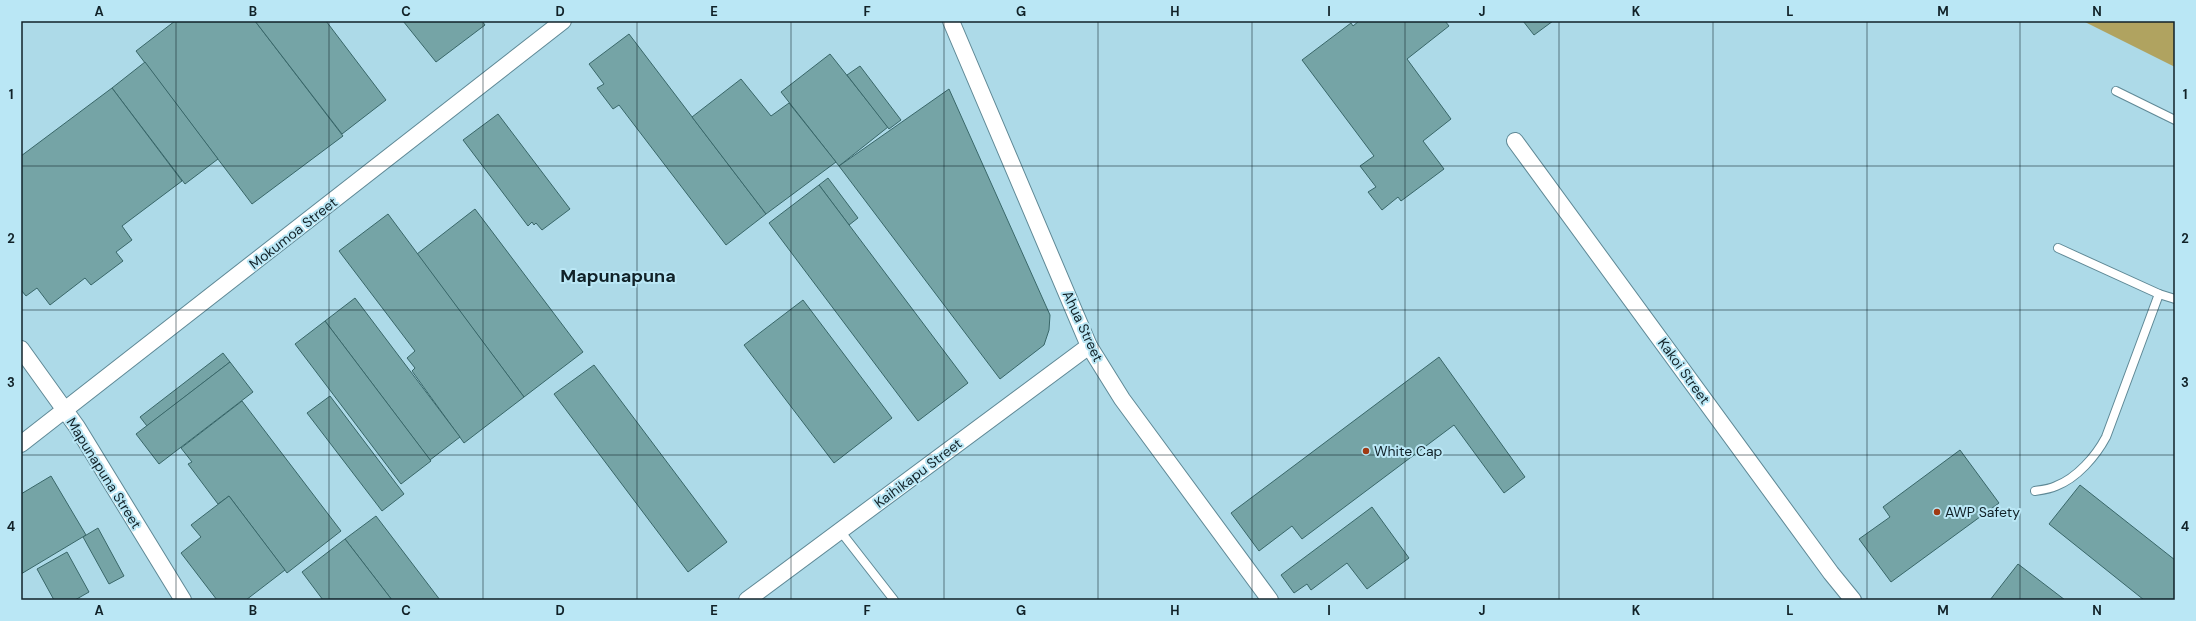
<svg xmlns="http://www.w3.org/2000/svg" width="2196" height="621" font-family="'DM Sans',sans-serif">
	<style>
		.water { fill: #b0a360 }
		.building { fill: #75a4a6; stroke: #396769 }
		.lines { fill: none; stroke-linecap: round; stroke-linejoin: round }
		.service-casing { stroke: #5f8996; stroke-width: 10 }
		.minor-casing { stroke: #5f8996; stroke-width: 18 }
		.service { stroke: #fff; stroke-width: 8 }
		.minor { stroke: #fff; stroke-width: 16 }
		.grid { fill: none; stroke: #112228; stroke-width: 1; stroke-opacity: 0.55 }
		.poi-dot { fill: #a03a13; stroke: #bae7f5; stroke-width: 1.5 }
		.labels { text-anchor: middle; stroke-width: 4; stroke-linejoin: round; paint-order: stroke }
		.street-label { font-size: 14px; fill: #112228; stroke: #bae7f5 }
		.poi-label { font-size: 14px; fill: #112228; stroke: #bae7f5; text-anchor: start }
		.district-label { font-size: 18px; font-weight: bold; fill: #112228; stroke: #bae7f5 }
		.neatline { fill: none; stroke: #112228; stroke-width: 1.5 }
		.grid-label { font-size: 13px; text-anchor: middle; font-weight: bold; fill: #112228 }
	</style>
	<rect width="100%" height="100%" fill="#addae8"/>
	<path class="water" d="M 2083,21 L 2175,21 L 2175,67 Z"/>
	<g class="building">
		<path d="M 175,21 L 255,21 L 343,136 L 252,204 L 136,51 Z"/>
		<path d="M 255,21 L 326,21 L 386,100 L 342,134 Z"/>
		<path d="M 403,21 L 482,21 L 485,25 L 436,62 Z"/>
		<path d="M 1359,21 L 1445,21 L 1449,26 L 1407,59 L 1451,119 L 1423,141 L 1444,169 L 1401,201 L 1398,197 L 1382,210 L 1368,192 L 1376,187 L 1360,166 L 1374,156 L 1302,60 L 1351,23 L 1353,26 Z"/>
		<path d="M 1523,21 L 1553,21 L 1534,35 Z"/>
		<path d="M 629,34 L 766,214 L 726,245 L 619,105 L 613,109 L 597,88 L 604,84 L 589,64 Z"/>
		<path d="M 830,54 L 888,127 L 839,166 L 781,92 Z"/>
		<path d="M 145,62 L 218,159 L 185,184 L 112,88 Z"/>
		<path d="M 860,66 L 901,120 L 889,129 L 847,75 Z"/>
		<path d="M 741,79 L 771,116 L 789,103 L 836,162 L 766,214 L 692,117 Z"/>
		<path d="M 112,88 L 182,181 L 122,226 L 132,240 L 116,252 L 123,261 L 91,285 L 85,278 L 50,305 L 37,288 L 26,296 L 21,290 L 21,156 Z"/>
		<path d="M 949,89 L 1050,315 L 1049,330 L 1044,345 L 1000,379 L 839,166 Z"/>
		<path d="M 498,114 L 570,209 L 542,230 L 536,223 L 534,225 L 532,222 L 528,226 L 463,140 Z"/>
		<path d="M 828,178 L 858,218 L 849,225 L 819,185 Z"/>
		<path d="M 819,185 L 968,383 L 918,421 L 769,223 Z"/>
		<path d="M 475,209 L 583,352 L 524,397 L 417,254 Z"/>
		<path d="M 388,214 L 524,397 L 464,443 L 412,371 L 415,368 L 407,358 L 415,351 L 339,251 Z"/>
		<path d="M 355,298 L 460,437 L 430,460 L 325,321 Z"/>
		<path d="M 803,300 L 892,418 L 834,463 L 744,345 Z"/>
		<path d="M 325,321 L 431,461 L 401,484 L 295,344 Z"/>
		<path d="M 223,353 L 230,362 L 147,426 L 140,417 Z"/>
		<path d="M 1439,357 L 1525,477 L 1504,493 L 1454,425 L 1302,539 L 1292,526 L 1259,551 L 1231,513 Z"/>
		<path d="M 230,362 L 253,392 L 159,464 L 136,434 Z"/>
		<path d="M 594,365 L 727,542 L 688,572 L 554,394 Z"/>
		<path d="M 330,396 L 404,494 L 382,511 L 307,413 Z"/>
		<path d="M 242,401 L 341,531 L 287,573 L 229,496 L 218,504 L 188,464 L 192,462 L 181,448 Z"/>
		<path d="M 1960,450 L 1999,503 L 1891,582 L 1859,539 L 1890,517 L 1883,507 Z"/>
		<path d="M 51,476 L 86,535 L 21,574 L 21,494 Z"/>
		<path d="M 2080,485 L 2175,560 L 2175,600 L 2144,600 L 2049,524 Z"/>
		<path d="M 229,496 L 285,570 L 246,600 L 217,600 L 181,553 L 201,537 L 191,525 Z"/>
		<path d="M 1372,507 L 1409,558 L 1367,589 L 1347,563 L 1311,590 L 1307,584 L 1294,593 L 1281,575 Z"/>
		<path d="M 376,516 L 440,600 L 392,600 L 345,539 Z"/>
		<path d="M 98,528 L 124,576 L 109,584 L 83,537 Z"/>
		<path d="M 345,539 L 392,600 L 323,600 L 302,572 Z"/>
		<path d="M 67,552 L 89,592 L 75,600 L 54,600 L 37,569 Z"/>
		<path d="M 2018,564 L 2065,600 L 1990,600 Z"/>
	</g>
	<g class="lines">
		<defs>
			<g id="service">
				<path d="M 2116,91 L 2175,120"/>
				<path d="M 2058,248 L 2159,294 L 2175,299"/>
				<path d="M 2035,491 C 2042,490 2050,489 2056,486 C 2077,478 2096,456 2106,437 L 2159,294"/>
				<path d="M 841,532 L 894,600"/>
			</g>
			<g id="minor">
				<path d="M 951,21 L 1089,346 L 1122,399 L 1270,600"/>
				<path d="M 1515,141 L 1831,573 L 1853,600"/>
				<path d="M 21,349 L 77,427 L 183,600"/>
				<path d="M 21,444 L 563,21"/>
				<path d="M 747,600 L 1089,346"/>
			</g>
		</defs>
		<use href="#service" class="service-casing"/>
		<use href="#minor" class="minor-casing"/>
		<use href="#service" class="service"/>
		<use href="#minor" class="minor"/>
	</g>
	<path class="grid" d="M 176,21 L 176,600M 329,21 L 329,600M 483,21 L 483,600M 637,21 L 637,600M 791,21 L 791,600M 944,21 L 944,600M 1098,21 L 1098,600M 1252,21 L 1252,600M 1405,21 L 1405,600M 1559,21 L 1559,600M 1713,21 L 1713,600M 1867,21 L 1867,600M 2020,21 L 2020,600M 21,166 L 2175,166M 21,310 L 2175,310M 21,455 L 2175,455"/>
	<g class="poi-dot">
		<circle cx="1366" cy="451" r="4"/>
		<circle cx="1937" cy="512" r="4"/>
	</g>
	<g class="labels">
		<g class="street-label">
			<text transform="translate(293 233) rotate(-38)" y="5">Mokumoa Street</text>
			<text transform="translate(1083 326) rotate(65)" y="5">Ahua Street</text>
			<text transform="translate(1684 371) rotate(54)" y="5">Kakoi Street</text>
			<text transform="translate(104 473) rotate(58)" y="5">Mapunapuna Street</text>
			<text transform="translate(918 473) rotate(-37)" y="5">Kaihikapu Street</text>
		</g>
		<g class="poi-label">
			<text x="1374" y="456">White Cap</text>
			<text x="1945" y="517">AWP Safety</text>
		</g>
		<g class="district-label">
			<text x="618" y="282">Mapunapuna</text>
		</g>
	</g>
	<rect width="2196" height="621" fill="none" stroke="#bae7f5" stroke-width="44"/>
	<rect x="22" y="22" width="2152" height="577" class="neatline"/>
	<g class="grid-label">
		<text x="99" y="16">A</text>
		<text x="253" y="16">B</text>
		<text x="406" y="16">C</text>
		<text x="560" y="16">D</text>
		<text x="714" y="16">E</text>
		<text x="867" y="16">F</text>
		<text x="1021" y="16">G</text>
		<text x="1175" y="16">H</text>
		<text x="1329" y="16">I</text>
		<text x="1482" y="16">J</text>
		<text x="1636" y="16">K</text>
		<text x="1790" y="16">L</text>
		<text x="1943" y="16">M</text>
		<text x="2097" y="16">N</text>
		<text x="11" y="99">1</text>
		<text x="2185" y="99">1</text>
		<text x="11" y="243">2</text>
		<text x="2185" y="243">2</text>
		<text x="11" y="387">3</text>
		<text x="2185" y="387">3</text>
		<text x="11" y="531">4</text>
		<text x="2185" y="531">4</text>
		<text x="99" y="615">A</text>
		<text x="253" y="615">B</text>
		<text x="406" y="615">C</text>
		<text x="560" y="615">D</text>
		<text x="714" y="615">E</text>
		<text x="867" y="615">F</text>
		<text x="1021" y="615">G</text>
		<text x="1175" y="615">H</text>
		<text x="1329" y="615">I</text>
		<text x="1482" y="615">J</text>
		<text x="1636" y="615">K</text>
		<text x="1790" y="615">L</text>
		<text x="1943" y="615">M</text>
		<text x="2097" y="615">N</text>
	</g>
</svg>
